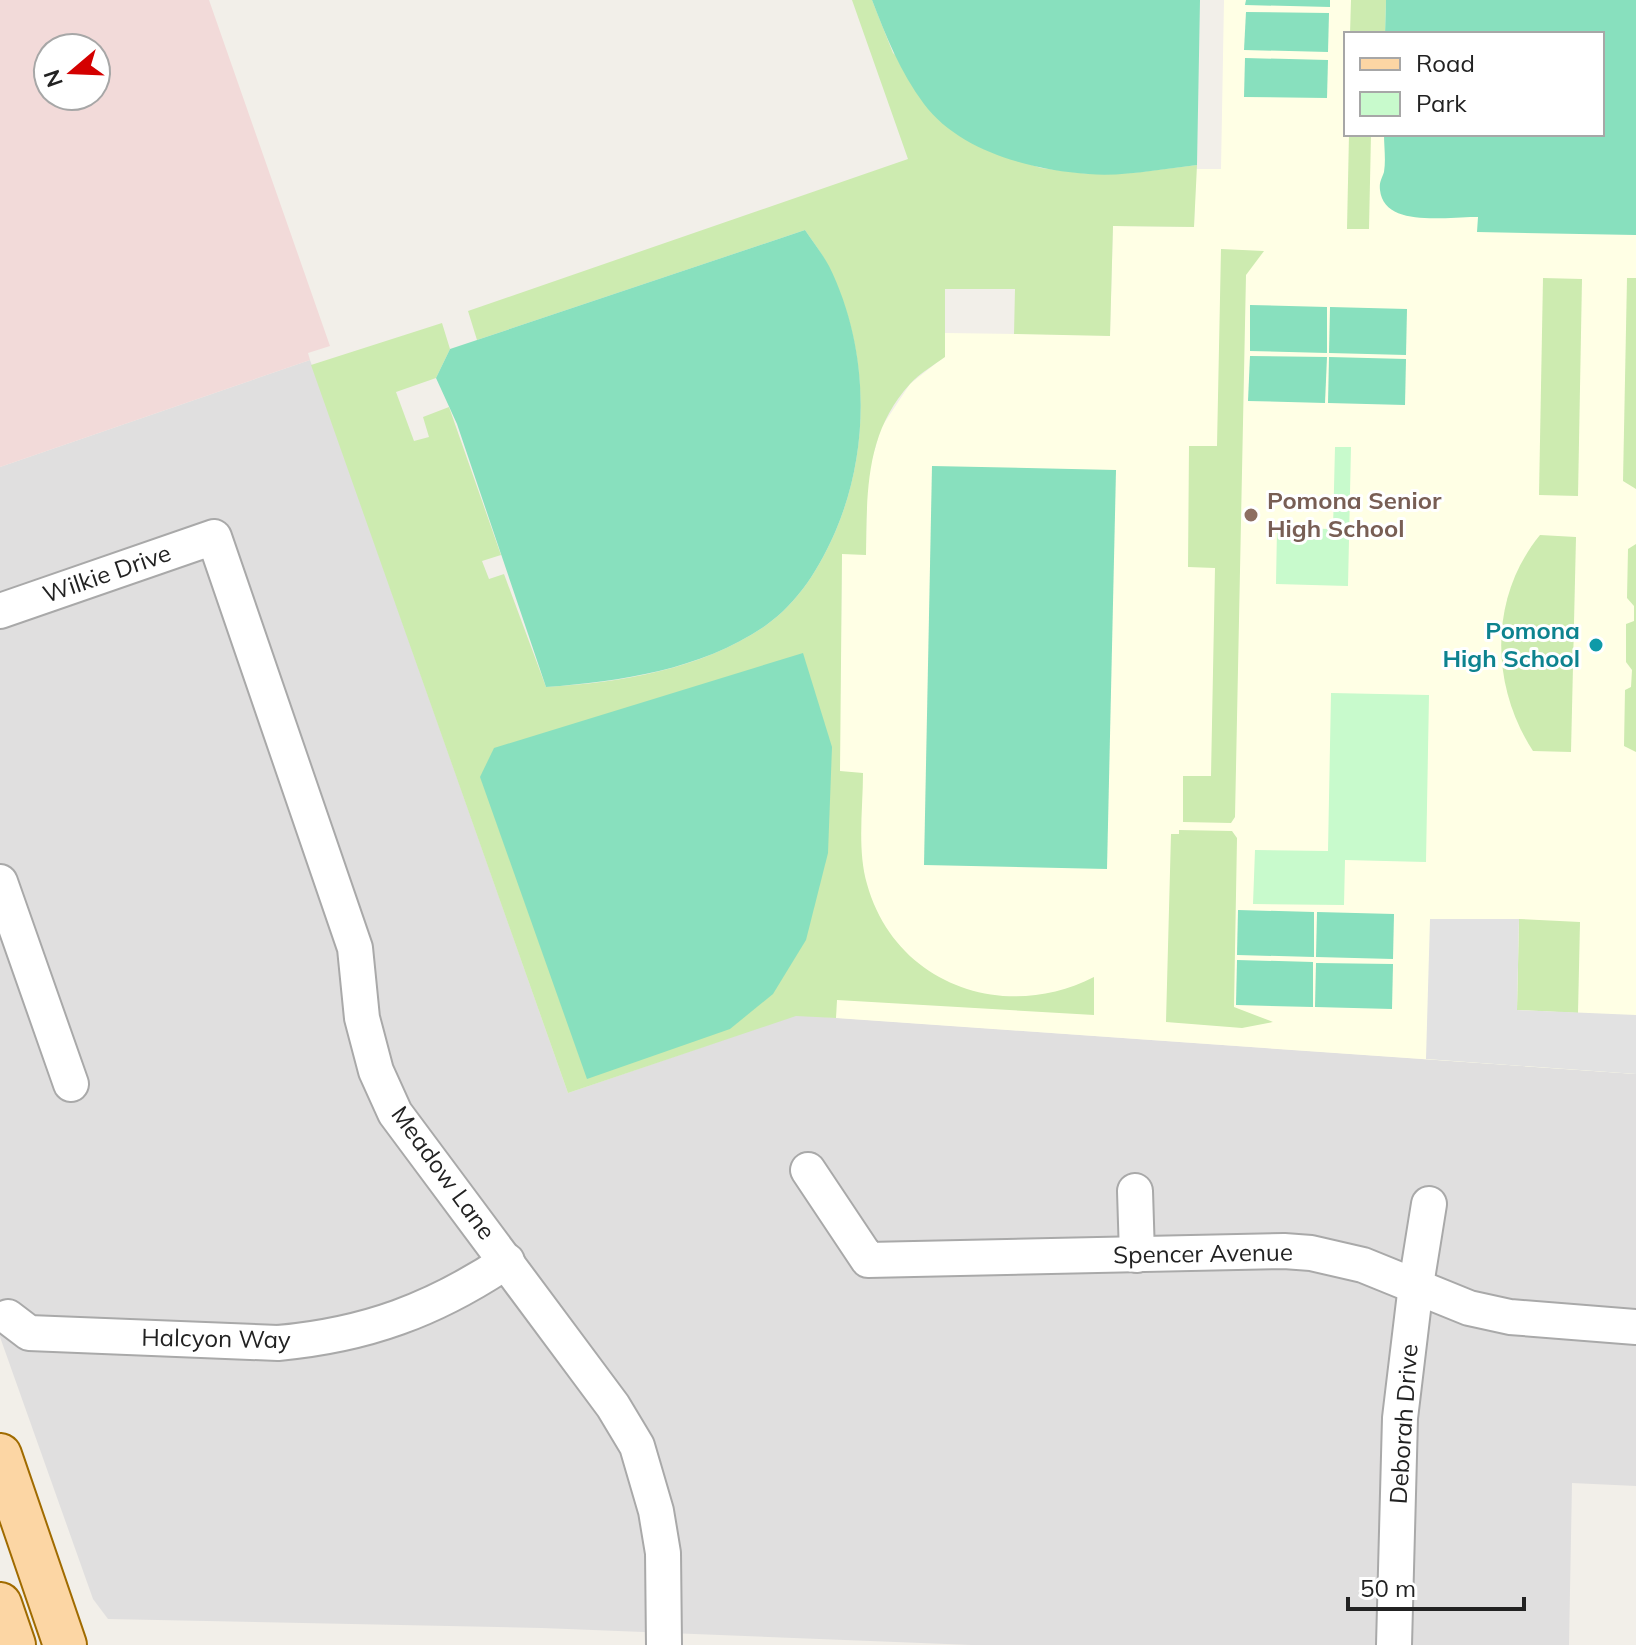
<svg xmlns="http://www.w3.org/2000/svg" width="1636" height="1645" font-family="Mulish,sans-serif">
	<style>
		.residential { fill: #e0dfdf }
		.commercial { fill: #f2dad9; fill-rule: evenodd }
		.education { fill: #ffffe5; fill-rule: evenodd }
		.grass { fill: #cdebb0 }
		.park { fill: #c8facc }
		.pitch { fill: #88e0be }
		.parking { fill: #e2e2e2 }
		.lines { fill: none; stroke-linecap: round; stroke-linejoin: round }
		.minor-casing { stroke: #a9a9a9; stroke-width: 38 }
		.major-casing { stroke: #a06b00; stroke-width: 46 }
		.minor { stroke: #fff; stroke-width: 34 }
		.major { stroke: #fcd6a4; stroke-width: 42 }
		.education-dot { fill: #8d6e63; stroke: #fff; stroke-width: 3 }
		.culture-dot { fill: #0f9aa8; stroke: #fff; stroke-width: 3 }
		.labels { text-anchor: middle; stroke-width: 6; stroke-linejoin: round; paint-order: stroke }
		.education-label { font-size: 24px; font-weight: bold; fill: #785e54; stroke: #fff; text-anchor: start }
		.street-label { font-size: 24px; fill: #222; stroke: #fff }
		.culture-label { font-size: 24px; font-weight: bold; fill: #0d838f; stroke: #fff; text-anchor: end }
	</style>
	<rect width="100%" height="100%" fill="#f2efe9"/>
	<path class="residential" d="M 310,360 L 568,1093 L 796,1015 L 1636,1074 L 1636,1486 L 1572,1483 L 1569,1645 L 972,1645 L 542,1628 L 108,1619 L 93,1599 L 0,1337 L 0,467 Z"/>
	<path class="commercial" d="M 0,0 L 209,0 L 330,346 L 308,353 L 310,360 L 0,467 ZM 48,48 L 96,48 L 96,96 L 48,96 Z"/>
	<path class="education" d="M 1224,0 L 1636,0 L 1636,1074 L 836,1018 L 842,553 L 866,554 L 867,476 L 881,428 L 910,384 L 944,357 L 945,333 L 1110,335 L 1113,226 L 1194,227 L 1196,169 L 1221,169 ZM 1346,34 L 1602,34 L 1602,134 L 1346,134 Z"/>
	<g class="grass">
		<path d="M 852,0 L 872,0 L 893,53 L 998,154 L 1041,168 L 1089,174 L 1132,173 L 1197,165 L 1194,227 L 1113,226 L 1110,336 L 1014,334 L 1015,289 L 945,289 L 945,357 C 934,365 920,373 910,384 C 865,433 867,493 866,555 L 842,554 L 840,771 L 863,773 C 863,808 857,849 867,884 C 895,985 1005,1023 1094,977 L 1094,1015 L 837,1000 L 836,1018 L 796,1016 L 568,1093 L 311,365 L 442,323 L 450,349 L 436,378 L 396,392 L 414,441 L 429,437 L 423,417 L 449,407 L 501,555 L 482,561 L 489,579 L 504,574 L 546,687 C 622,682 700,670 765,626 C 799,602 820,567 836,530 C 871,447 869,347 828,266 C 822,253 813,242 805,230 L 477,340 L 468,311 L 908,159 Z"/>
		<path d="M 1351,0 L 1386,0 L 1385,34 L 1350,34 Z"/>
		<path d="M 1349,134 L 1371,134 L 1369,229 L 1347,229 Z"/>
		<path d="M 1221,249 L 1264,251 L 1246,275 L 1235,817 L 1231,823 L 1183,822 L 1183,776 L 1211,776 L 1215,568 L 1188,567 L 1189,446 L 1217,446 Z"/>
		<path d="M 1543,278 L 1582,279 L 1578,496 L 1539,495 Z"/>
		<path d="M 1627,278 L 1636,278 L 1636,489 L 1623,481 Z"/>
		<path d="M 1540,535 L 1576,537 L 1571,752 L 1533,751 C 1490,685 1489,597 1540,535 Z"/>
		<path d="M 1636,544 L 1636,752 L 1624,746 L 1625,690 L 1631,687 L 1632,670 L 1626,662 L 1626,624 L 1634,621 L 1634,606 L 1627,598 L 1628,549 Z"/>
		<path d="M 1179,830 L 1232,831 L 1237,838 L 1234,1007 L 1273,1022 L 1242,1028 L 1166,1022 L 1171,834 L 1179,834 Z"/>
		<path d="M 1519,919 L 1580,922 L 1578,1013 L 1517,1010 Z"/>
	</g>
	<g class="park">
		<path d="M 1335,447 L 1351,447 L 1348,586 L 1276,584 L 1277,528 L 1333,529 Z"/>
		<path d="M 1331,693 L 1429,695 L 1426,862 L 1345,860 L 1344,905 L 1253,904 L 1255,850 L 1328,851 Z"/>
	</g>
	<g class="pitch">
		<path d="M 872,0 L 1200,0 L 1197,165 C 1161,169 1124,177 1088,174 C 1031,170 959,151 924,104 C 900,72 886,36 872,0 Z"/>
		<path d="M 1246,0 L 1330,0 L 1330,7 L 1245,5 Z"/>
		<path d="M 1386,0 L 1636,0 L 1636,235 L 1477,232 L 1478,217 C 1450,216 1384,229 1380,190 C 1379,182 1382,178 1384,172 C 1386,160 1384,146 1384,134 L 1602,134 L 1602,34 L 1385,34 Z"/>
		<path d="M 1246,12 L 1329,13 L 1328,52 L 1244,50 Z"/>
		<path d="M 1245,58 L 1328,60 L 1327,98 L 1244,97 Z"/>
		<path d="M 805,230 C 813,242 822,253 829,266 C 869,347 871,447 836,530 C 820,567 799,602 765,626 C 700,670 622,681 546,687 L 457,424 L 436,378 L 450,349 Z"/>
		<path d="M 1250,305 L 1327,307 L 1327,353 L 1250,351 Z"/>
		<path d="M 1330,307 L 1407,309 L 1406,355 L 1329,353 Z"/>
		<path d="M 1250,356 L 1327,357 L 1325,403 L 1248,401 Z"/>
		<path d="M 1329,357 L 1406,359 L 1405,405 L 1328,403 Z"/>
		<path d="M 932,466 L 1116,470 L 1107,869 L 924,865 Z"/>
		<path d="M 803,653 L 832,747 L 828,853 L 806,940 L 773,994 L 730,1029 L 587,1079 L 480,777 L 494,748 Z"/>
		<path d="M 1238,910 L 1314,912 L 1314,957 L 1237,955 Z"/>
		<path d="M 1317,912 L 1394,914 L 1393,959 L 1316,957 Z"/>
		<path d="M 1237,960 L 1313,962 L 1313,1007 L 1236,1005 Z"/>
		<path d="M 1316,963 L 1393,964 L 1392,1009 L 1315,1007 Z"/>
	</g>
	<path class="parking" d="M 1430,919 L 1519,919 L 1517,1010 L 1636,1015 L 1636,1074 L 1426,1059 Z"/>
	<g class="lines">
		<defs>
			<g id="minor">
				<path d="M 0,611 L 214,537 L 355,948 L 362,1018 L 376,1071 L 395,1113 L 613,1406 L 637,1446 L 656,1511 L 663,1553 L 664,1645"/>
				<path d="M 0,882 L 71,1084"/>
				<path d="M 808,1170 L 868,1260 L 1284,1251 L 1311,1253 L 1363,1265 L 1469,1308 L 1510,1317 L 1636,1327"/>
				<path d="M 1135,1191 L 1137,1255"/>
				<path d="M 8,1317 L 29,1333 L 278,1343 C 366,1335 434,1310 507,1261"/>
				<path d="M 1394,1645 L 1400,1418 L 1416,1285 L 1429,1204"/>
			</g>
			<g id="major">
				<path d="M 0,1455 L 65,1645"/>
				<path d="M 0,1604 L 14,1645"/>
			</g>
		</defs>
		<use href="#minor" class="minor-casing"/>
		<use href="#major" class="major-casing"/>
		<use href="#minor" class="minor"/>
		<use href="#major" class="major"/>
	</g>
	<circle class="education-dot" cx="1251" cy="515" r="8"/>
	<circle class="culture-dot" cx="1596" cy="645" r="8"/>
	<g class="labels">
		<g class="education-label">
			<text x="1267" y="509">Pomona Senior<tspan x="1267" dy="28">High School</tspan></text>
		</g>
		<g class="street-label">
			<text transform="translate(107 574) rotate(-19)" y="8">Wilkie Drive</text>
			<text transform="translate(443 1173) rotate(54)" y="8">Meadow Lane</text>
			<text transform="translate(1203 1254) rotate(-1)" y="8">Spencer Avenue</text>
			<text transform="translate(216 1339) rotate(1)" y="8">Halcyon Way</text>
			<text transform="translate(1404 1424) rotate(-86)" y="8">Deborah Drive</text>
		</g>
		<g class="culture-label">
			<text x="1580" y="639">Pomona<tspan x="1580" dy="28">High School</tspan></text>
		</g>
	</g>
	<rect x="1344" y="32" width="260" height="104" fill="#ffffff" stroke="#a7a7a7" stroke-width="2"/>
	<rect x="1360" y="58" width="40" height="12" fill="#fcd6a4" stroke="#a7a7a7" stroke-width="2"/>
	<text x="1416" y="72" font-size="24" fill="#222222">Road</text>
	<rect x="1360" y="92" width="40" height="24" fill="#c8facc" stroke="#a7a7a7" stroke-width="2"/>
	<text x="1416" y="112" font-size="24" fill="#222222">Park</text>
	<g transform="translate(72 72) rotate(251)"><circle r="38" fill="#ffffff" stroke="#a7a7a7" stroke-width="2"/>
	<path d="M0-6L14 30L0 20L-14 30Z" fill="#d40000"/>
	<text y="-12" font-size="22" font-weight="bold" text-anchor="middle" fill="#222222">N</text>
	</g>
	<path d="M1348 1597v12h176v-12" fill="none" stroke="#222222" stroke-width="4"/>
	<text x="1360" y="1597" font-size="24" fill="#222222" stroke="#ffffff" stroke-width="6" paint-order="stroke">50 m</text>
</svg>
